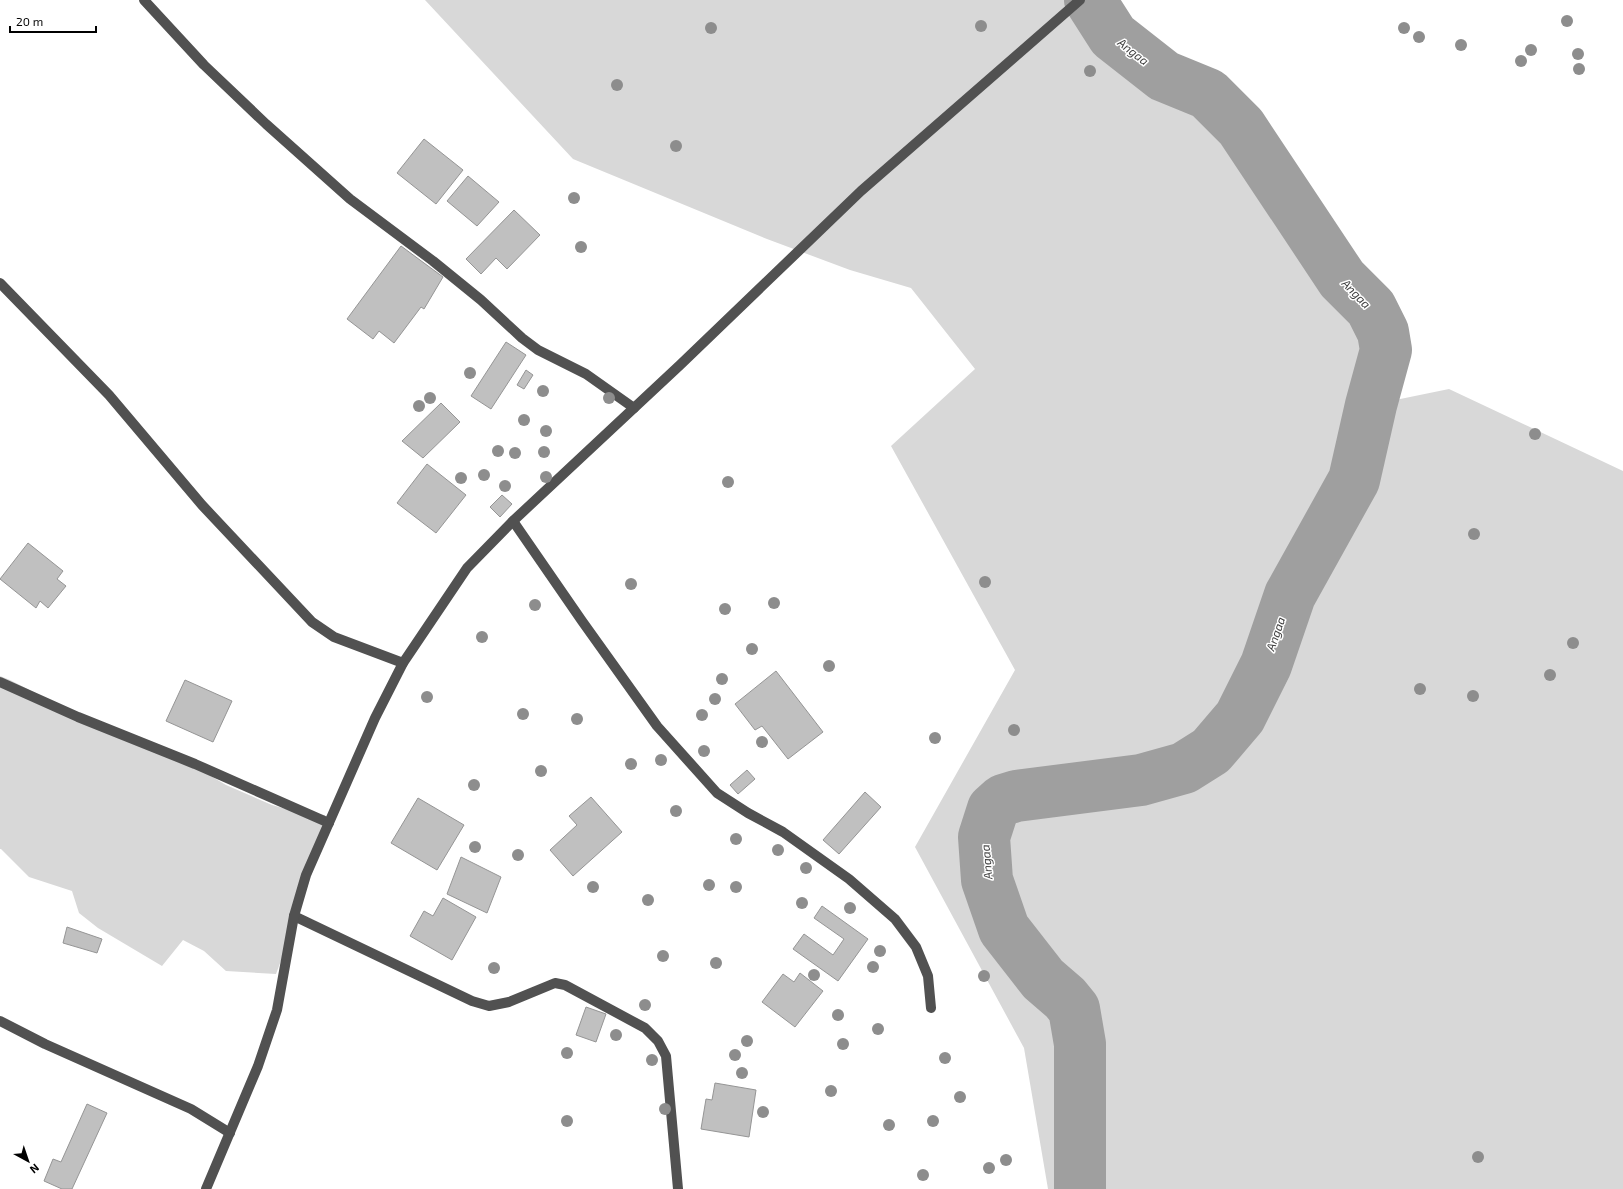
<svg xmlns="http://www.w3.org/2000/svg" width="1623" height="1189" font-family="'Exo 2',sans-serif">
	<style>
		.green { fill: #d8d8d8 }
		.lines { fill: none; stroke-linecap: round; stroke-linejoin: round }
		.river { stroke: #9f9f9f; stroke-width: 52 }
		.building { fill: #c0c0c0; stroke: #959595 }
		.minor { stroke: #515151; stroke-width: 10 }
		.tree { fill: #8d8d8d }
		.labels { text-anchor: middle; stroke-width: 3; stroke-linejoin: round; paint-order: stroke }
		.water-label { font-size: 12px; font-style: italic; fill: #404040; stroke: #fff }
	</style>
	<rect width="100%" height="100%" fill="#fff"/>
	<g class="green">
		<path d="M 425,0 L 1090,0 L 1113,36 L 1164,76 L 1208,94 L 1241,127 L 1342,279 L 1371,308 L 1383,332 L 1386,350 L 1371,405 L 1449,389 L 1623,471 L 1623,1189 L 1048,1189 L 1024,1048 L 915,847 L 1015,670 L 891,446 L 975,369 L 911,288 L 850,270 L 767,239 L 573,159 Z"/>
		<path d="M 0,676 L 10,680 L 79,715 L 166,749 L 226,785 L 272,805 L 300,813 L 325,815 L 328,826 L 294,926 L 276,974 L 226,971 L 204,951 L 183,940 L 162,966 L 98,928 L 79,913 L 72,891 L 29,877 L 1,849 L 0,849 Z"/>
	</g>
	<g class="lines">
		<path class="river" d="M 1080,1189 L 1080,1044 L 1074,1009 L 1065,998 L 1043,979 L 1004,929 L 987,880 L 984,837 L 993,809 L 1003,800 L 1016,796 L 1141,780 L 1184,768 L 1211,751 L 1240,717 L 1266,665 L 1290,595 L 1354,480 L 1371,405 L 1386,350 L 1383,332 L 1371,308 L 1342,279 L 1241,127 L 1208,94 L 1164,76 L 1113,36 L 1090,0"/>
	</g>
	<g class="building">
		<path d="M 424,139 L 463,170 L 436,204 L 397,173 Z"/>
		<path d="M 468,176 L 499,202 L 477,226 L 447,201 Z"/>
		<path d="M 514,210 L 540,235 L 507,269 L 496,258 L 481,274 L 466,259 Z"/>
		<path d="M 401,246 L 443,277 L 424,309 L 421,307 L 394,343 L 379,331 L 373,339 L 347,319 Z"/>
		<path d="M 506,342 L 526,355 L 491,409 L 471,396 Z"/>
		<path d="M 526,370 L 533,375 L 524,389 L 517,385 Z"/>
		<path d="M 441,403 L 460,422 L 423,458 L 402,441 Z"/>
		<path d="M 427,464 L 466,495 L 436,533 L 397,503 Z"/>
		<path d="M 502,495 L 512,504 L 500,517 L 490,507 Z"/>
		<path d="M 28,543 L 63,571 L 57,579 L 66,586 L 48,608 L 40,601 L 36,608 L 0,579 Z"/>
		<path d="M 776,671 L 823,732 L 788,759 L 762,726 L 755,730 L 735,704 Z"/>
		<path d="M 185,680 L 232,701 L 213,742 L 166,721 Z"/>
		<path d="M 747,770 L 755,779 L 738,794 L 730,785 Z"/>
		<path d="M 865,792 L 881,807 L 839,854 L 823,840 Z"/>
		<path d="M 591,797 L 622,832 L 573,876 L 550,850 L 577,825 L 569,816 Z"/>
		<path d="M 418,798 L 464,825 L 437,870 L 391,843 Z"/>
		<path d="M 461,857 L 501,877 L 487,913 L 447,894 Z"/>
		<path d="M 443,898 L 476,917 L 452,960 L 410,936 L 424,911 L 433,916 Z"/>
		<path d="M 822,906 L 868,939 L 838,981 L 793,949 L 804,934 L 833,955 L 844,939 L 814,918 Z"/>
		<path d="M 67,927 L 102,939 L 97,953 L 63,943 Z"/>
		<path d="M 800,973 L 823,991 L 795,1027 L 762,1002 L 783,974 L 794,982 Z"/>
		<path d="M 586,1007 L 606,1014 L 596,1042 L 576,1035 Z"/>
		<path d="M 715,1083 L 756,1090 L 749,1137 L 701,1129 L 706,1099 L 712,1100 Z"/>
		<path d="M 87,1104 L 107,1113 L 72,1189 L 62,1189 L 44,1181 L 53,1159 L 61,1162 Z"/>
	</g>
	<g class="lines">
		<g class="minor">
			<path d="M 144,0 L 204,65 L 266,124 L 350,199 L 433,261 L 481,300 L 522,338 L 538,350 L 586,374 L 634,408"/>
			<path d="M 0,283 L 109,395 L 202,505 L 312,622 L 334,637 L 403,663"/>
			<path d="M 513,521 L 582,621 L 657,726 L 717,793 L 748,813 L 783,832 L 849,879 L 895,919 L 916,947 L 928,976 L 931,1008"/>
			<path d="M 0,682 L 78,717 L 195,764 L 329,823"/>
			<path d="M 294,916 L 472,1001 L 489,1006 L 509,1002 L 555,983 L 565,985 L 645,1028 L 658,1041 L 666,1056 L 678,1189"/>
			<path d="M 0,1021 L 45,1044 L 191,1109 L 230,1133"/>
			<path d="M 206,1189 L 258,1066 L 277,1010 L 294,916 L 306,875 L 375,718 L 403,663 L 467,568 L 513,521 L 680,365 L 861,191 L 1080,0"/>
		</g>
	</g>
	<g class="tree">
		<circle cx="1567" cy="21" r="6"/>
		<circle cx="981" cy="26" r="6"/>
		<circle cx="711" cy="28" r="6"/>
		<circle cx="1404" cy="28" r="6"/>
		<circle cx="1419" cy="37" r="6"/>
		<circle cx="1461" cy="45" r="6"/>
		<circle cx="1531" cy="50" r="6"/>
		<circle cx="1578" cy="54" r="6"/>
		<circle cx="1521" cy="61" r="6"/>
		<circle cx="1579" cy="69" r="6"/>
		<circle cx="1090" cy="71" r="6"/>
		<circle cx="617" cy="85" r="6"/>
		<circle cx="676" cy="146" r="6"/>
		<circle cx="574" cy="198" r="6"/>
		<circle cx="581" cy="247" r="6"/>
		<circle cx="470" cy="373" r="6"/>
		<circle cx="543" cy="391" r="6"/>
		<circle cx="430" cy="398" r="6"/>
		<circle cx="609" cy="398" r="6"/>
		<circle cx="419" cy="406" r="6"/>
		<circle cx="524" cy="420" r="6"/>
		<circle cx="546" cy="431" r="6"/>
		<circle cx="1535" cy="434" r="6"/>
		<circle cx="498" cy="451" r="6"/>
		<circle cx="544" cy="452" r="6"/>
		<circle cx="515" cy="453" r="6"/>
		<circle cx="484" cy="475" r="6"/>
		<circle cx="546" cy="477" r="6"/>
		<circle cx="461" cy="478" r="6"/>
		<circle cx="728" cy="482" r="6"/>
		<circle cx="505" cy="486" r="6"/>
		<circle cx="1474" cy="534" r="6"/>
		<circle cx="985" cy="582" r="6"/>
		<circle cx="631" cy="584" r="6"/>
		<circle cx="774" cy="603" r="6"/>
		<circle cx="535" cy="605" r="6"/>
		<circle cx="725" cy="609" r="6"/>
		<circle cx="482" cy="637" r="6"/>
		<circle cx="1573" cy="643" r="6"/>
		<circle cx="752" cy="649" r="6"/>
		<circle cx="829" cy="666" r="6"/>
		<circle cx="1550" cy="675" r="6"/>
		<circle cx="722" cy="679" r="6"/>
		<circle cx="1420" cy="689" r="6"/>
		<circle cx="1473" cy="696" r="6"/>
		<circle cx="427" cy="697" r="6"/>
		<circle cx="715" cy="699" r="6"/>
		<circle cx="523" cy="714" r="6"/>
		<circle cx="702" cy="715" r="6"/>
		<circle cx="577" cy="719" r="6"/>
		<circle cx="1014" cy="730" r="6"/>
		<circle cx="935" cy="738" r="6"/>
		<circle cx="762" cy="742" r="6"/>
		<circle cx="704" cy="751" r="6"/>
		<circle cx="661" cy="760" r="6"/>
		<circle cx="631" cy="764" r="6"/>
		<circle cx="541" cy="771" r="6"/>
		<circle cx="474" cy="785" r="6"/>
		<circle cx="676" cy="811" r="6"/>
		<circle cx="736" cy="839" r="6"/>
		<circle cx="475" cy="847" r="6"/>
		<circle cx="778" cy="850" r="6"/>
		<circle cx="518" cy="855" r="6"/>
		<circle cx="806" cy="868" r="6"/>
		<circle cx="709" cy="885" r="6"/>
		<circle cx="593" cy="887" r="6"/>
		<circle cx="736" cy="887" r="6"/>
		<circle cx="648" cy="900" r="6"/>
		<circle cx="802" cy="903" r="6"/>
		<circle cx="850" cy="908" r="6"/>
		<circle cx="880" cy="951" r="6"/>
		<circle cx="663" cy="956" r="6"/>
		<circle cx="716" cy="963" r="6"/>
		<circle cx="873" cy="967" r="6"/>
		<circle cx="494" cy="968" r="6"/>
		<circle cx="814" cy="975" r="6"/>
		<circle cx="984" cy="976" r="6"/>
		<circle cx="645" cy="1005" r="6"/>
		<circle cx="838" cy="1015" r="6"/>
		<circle cx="878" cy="1029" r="6"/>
		<circle cx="616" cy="1035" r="6"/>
		<circle cx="747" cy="1041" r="6"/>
		<circle cx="843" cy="1044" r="6"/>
		<circle cx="567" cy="1053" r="6"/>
		<circle cx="735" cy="1055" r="6"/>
		<circle cx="945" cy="1058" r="6"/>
		<circle cx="652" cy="1060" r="6"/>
		<circle cx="742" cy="1073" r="6"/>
		<circle cx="831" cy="1091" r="6"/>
		<circle cx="960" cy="1097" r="6"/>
		<circle cx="665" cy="1109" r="6"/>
		<circle cx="763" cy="1112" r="6"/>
		<circle cx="567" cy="1121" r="6"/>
		<circle cx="933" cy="1121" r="6"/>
		<circle cx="889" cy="1125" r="6"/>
		<circle cx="1478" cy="1157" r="6"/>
		<circle cx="1006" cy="1160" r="6"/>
		<circle cx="989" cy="1168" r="6"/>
		<circle cx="923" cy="1175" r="6"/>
	</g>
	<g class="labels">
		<g class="water-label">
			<text transform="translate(1133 52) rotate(38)" y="4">Angaa</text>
			<text transform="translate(1356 294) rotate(46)" y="4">Angaa</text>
			<text transform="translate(1276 634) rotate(-71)" y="4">Angaa</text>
			<text transform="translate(987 862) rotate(-95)" y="4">Angaa</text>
		</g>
	</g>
	<g transform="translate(28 1161) rotate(140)" stroke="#ffffff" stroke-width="3" paint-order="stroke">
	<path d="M0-3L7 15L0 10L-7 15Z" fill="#000000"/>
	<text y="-6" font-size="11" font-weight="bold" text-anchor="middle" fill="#000000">N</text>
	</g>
	<path d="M10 26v6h86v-6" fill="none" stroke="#000000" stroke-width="2"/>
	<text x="16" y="26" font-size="12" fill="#000000" stroke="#ffffff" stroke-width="3" paint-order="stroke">20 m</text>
</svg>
